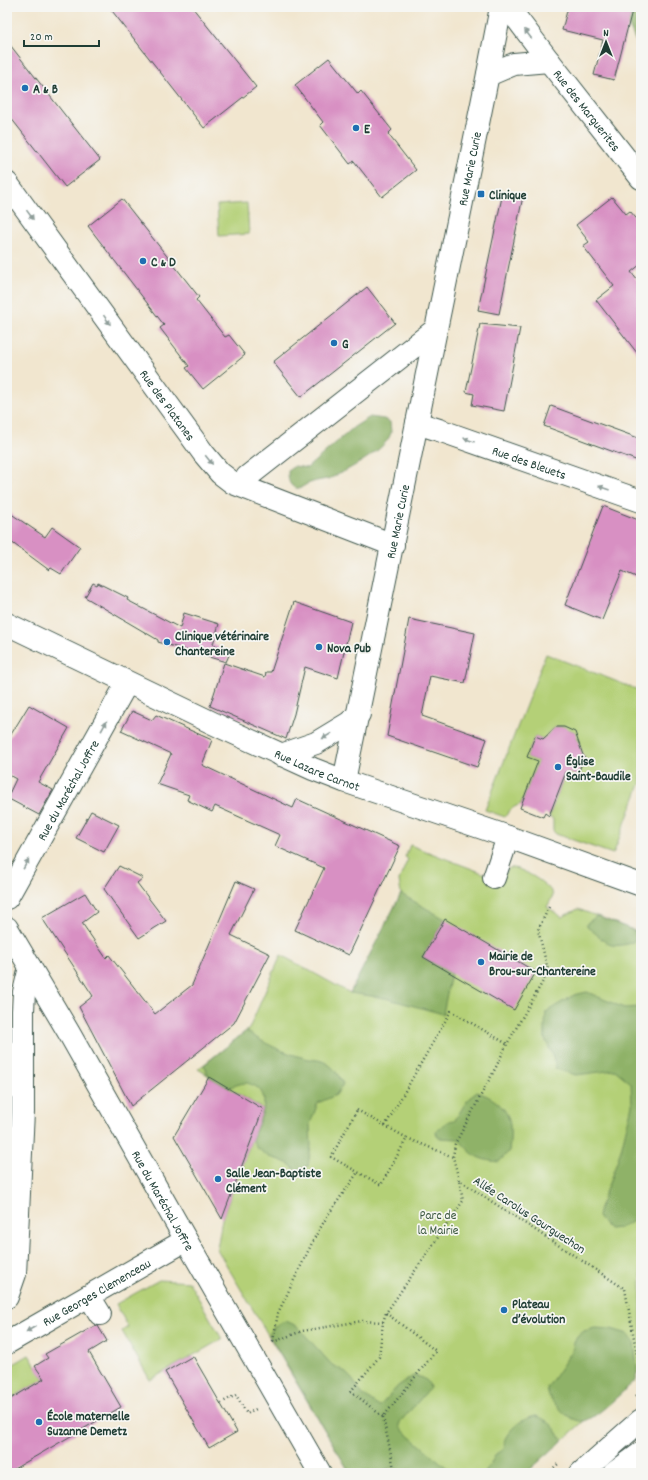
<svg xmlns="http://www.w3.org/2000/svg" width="648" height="1480" font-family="Dekko,sans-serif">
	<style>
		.green { fill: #b4d077; stroke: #6a8656 }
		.forest { fill: #8fb268; stroke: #57784e }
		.building { fill: #d890c3 }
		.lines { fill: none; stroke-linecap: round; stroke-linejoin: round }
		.minor-casing { stroke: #3e564b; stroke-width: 24 }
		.major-casing { stroke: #3e564b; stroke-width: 24 }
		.path { stroke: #3e564b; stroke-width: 2.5; stroke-dasharray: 1 3; stroke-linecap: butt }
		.minor { stroke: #fff; stroke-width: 22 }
		.major { stroke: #fff; stroke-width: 22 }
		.oneway { fill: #8f9e9a }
		.poi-dot { fill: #1f6fb2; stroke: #f6f6f2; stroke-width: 1.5 }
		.labels { text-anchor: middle; stroke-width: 3.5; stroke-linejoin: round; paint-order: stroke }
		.poi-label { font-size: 13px; font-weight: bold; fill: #1f3d34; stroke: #f6f6f2; text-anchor: start }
		.street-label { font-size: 13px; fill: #1f3d34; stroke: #f6f6f2 }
		.park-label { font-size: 13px; fill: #3d5a41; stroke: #f6f6f2 }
	</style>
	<rect width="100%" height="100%" fill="#f6f6f2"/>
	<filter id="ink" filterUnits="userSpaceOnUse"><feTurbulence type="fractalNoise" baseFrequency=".025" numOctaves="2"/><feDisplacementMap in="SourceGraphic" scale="8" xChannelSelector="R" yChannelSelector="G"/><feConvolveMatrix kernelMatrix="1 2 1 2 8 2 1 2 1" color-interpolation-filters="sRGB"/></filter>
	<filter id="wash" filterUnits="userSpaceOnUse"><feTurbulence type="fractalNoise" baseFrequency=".012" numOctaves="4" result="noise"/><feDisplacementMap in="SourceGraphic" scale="16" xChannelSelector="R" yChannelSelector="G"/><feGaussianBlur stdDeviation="0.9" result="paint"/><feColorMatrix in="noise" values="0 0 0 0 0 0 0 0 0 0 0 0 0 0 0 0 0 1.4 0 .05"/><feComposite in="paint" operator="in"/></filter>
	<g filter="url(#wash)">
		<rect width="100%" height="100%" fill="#f1e6cf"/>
		<g class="green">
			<path d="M 247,203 L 249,234 L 219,236 L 217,205 Z"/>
			<path d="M 546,654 L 641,691 L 641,782 L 613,854 L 556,834 L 553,831 L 553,819 L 549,816 L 566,772 L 577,776 L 585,757 L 574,753 L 579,742 L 575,732 L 564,727 L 556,727 L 548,733 L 546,740 L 535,736 L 527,757 L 538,761 L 521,804 C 513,807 509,810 505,817 L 485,810 Z"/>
			<path d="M 410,845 L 501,880 L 509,868 C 518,865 553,886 553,896 L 547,907 L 562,917 L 578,909 L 641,933 L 641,1370 L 526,1473 L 350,1473 L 217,1249 L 222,1219 L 263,1109 L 198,1069 L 249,1029 L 281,955 L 350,993 L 401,894 L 399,880 L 408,859 L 405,857 Z"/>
			<path d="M 159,1280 L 189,1282 L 222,1339 L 150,1380 L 122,1331 L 128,1327 L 116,1304 Z"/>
			<path d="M 29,1355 L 44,1379 L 7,1401 L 7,1368 Z"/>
		</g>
		<g class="forest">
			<path d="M 633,7 L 641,7 L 641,48 L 637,44 L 628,24 Z"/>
			<path d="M 370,417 L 384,419 L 390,422 C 390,425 391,429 391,432 C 389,449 346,471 331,478 C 325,480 317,480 310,483 C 305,484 302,489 296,488 C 288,486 288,477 288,470 L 295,466 L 307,468 L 354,427 Z"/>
			<path d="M 401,894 L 445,919 L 423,957 L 451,973 L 443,1014 L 385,998 L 350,993 Z"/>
			<path d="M 597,916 L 635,931 L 636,938 L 632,943 C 603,950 608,941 587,927 L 587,923 Z"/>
			<path d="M 587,992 L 624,1008 L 641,1007 L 641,1217 L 620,1228 L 609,1229 L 598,1217 L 601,1203 L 611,1178 L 621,1150 L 627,1125 L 632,1105 L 631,1083 L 615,1070 L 576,1075 L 556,1069 L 553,1056 L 545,1039 L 545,1026 L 546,1012 L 574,995 Z"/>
			<path d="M 246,1031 C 263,1043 284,1053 305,1058 C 311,1060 320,1059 326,1063 C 334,1067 339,1076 343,1084 L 336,1095 L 318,1103 L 310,1124 L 311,1146 L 308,1166 L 297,1171 L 289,1164 L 280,1160 L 269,1157 L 256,1147 L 252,1139 C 258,1124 274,1097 255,1086 C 252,1085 249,1083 246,1083 C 240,1083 234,1086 228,1088 L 209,1077 L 204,1065 Z"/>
			<path d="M 477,1092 C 493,1097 509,1108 510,1126 C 511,1134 510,1143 509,1151 L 499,1162 C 474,1159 475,1156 458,1139 L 440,1138 L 437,1136 L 436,1131 C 442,1126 447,1120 455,1120 L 468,1099 Z"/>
			<path d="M 286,1321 L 297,1326 L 332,1365 L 344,1371 L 352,1379 L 362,1394 L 376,1405 L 380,1406 L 398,1386 L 413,1376 C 422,1377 428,1378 430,1388 L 400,1422 L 400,1428 L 453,1473 C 444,1473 409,1475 404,1473 C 396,1470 396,1465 386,1469 L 384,1473 L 350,1473 L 269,1335 C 273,1327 277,1323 286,1321 Z"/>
			<path d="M 595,1328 L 611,1329 L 628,1334 L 634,1342 L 637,1368 L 636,1380 C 625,1389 596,1419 584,1421 C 576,1422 567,1416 562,1411 C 553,1402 549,1401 547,1388 L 572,1351 L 574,1343 L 577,1337 L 584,1331 Z"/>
			<path d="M 536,1416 C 548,1419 558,1430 562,1441 L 526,1473 L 486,1473 L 486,1470 L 490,1465 L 496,1454 C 510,1448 501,1446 506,1437 C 513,1425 524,1418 536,1416 Z"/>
		</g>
		<g id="blocks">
			<g class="building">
				<path d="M 109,7 L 192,7 L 256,87 L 204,128 Z"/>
				<path d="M 568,7 L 633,7 L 614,80 L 594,75 L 603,40 L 562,30 Z"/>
				<path d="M 7,41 L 100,160 L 65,187 L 7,113 Z"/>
				<path d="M 329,58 L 358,94 L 361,91 L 392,130 L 388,134 L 416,170 L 382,197 L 354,161 L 350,164 L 320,125 L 323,122 L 295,85 Z"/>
				<path d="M 503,192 L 523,196 L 499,314 L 478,310 Z"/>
				<path d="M 612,197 L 626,214 L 630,211 L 641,224 L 641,264 L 631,272 L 641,285 L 641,358 L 596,300 L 614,286 L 583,246 L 589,242 L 576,225 Z"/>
				<path d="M 122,199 L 199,297 L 196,300 L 225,337 L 229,335 L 245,355 L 203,389 L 186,368 L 189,366 L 160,328 L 164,325 L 88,226 Z"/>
				<path d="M 367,287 L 395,323 L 301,397 L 273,362 Z"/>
				<path d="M 480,324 L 520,328 L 504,411 L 472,405 L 474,394 L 466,392 Z"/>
				<path d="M 551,406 L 641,439 L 641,462 L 544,426 Z"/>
				<path d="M 603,506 L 641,521 L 641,579 L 622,571 L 602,620 L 565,605 Z"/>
				<path d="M 7,511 L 45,537 L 52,527 L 80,547 L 61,574 L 51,568 L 49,570 L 7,539 Z"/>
				<path d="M 93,583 L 97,585 L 98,583 L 128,598 L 127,600 L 180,628 L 184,613 L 219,624 L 213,644 L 230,653 L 226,662 L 158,642 L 158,640 L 85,597 Z"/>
				<path d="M 294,602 L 351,622 L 338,678 L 305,667 L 294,714 L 286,739 L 210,706 L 224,663 L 265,677 L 266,672 L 271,672 Z"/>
				<path d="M 409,619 L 475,633 L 465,683 L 430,676 L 422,716 L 487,739 L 477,767 L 387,736 Z"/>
				<path d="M 29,705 L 69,728 L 38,782 L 53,790 L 39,815 L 7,798 L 16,779 L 7,774 L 7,741 Z"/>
				<path d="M 132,711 L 152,720 L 156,715 L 212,740 L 202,765 L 293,808 L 297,799 L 400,846 L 349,955 L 295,930 L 324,868 L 275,846 L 280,835 L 215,806 L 212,812 L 187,800 L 189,795 L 157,784 L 171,754 L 121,731 Z"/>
				<path d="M 556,727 L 564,727 L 575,732 L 584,758 L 577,776 L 566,772 L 549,816 L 545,813 L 543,817 L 520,808 L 538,761 L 527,757 L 535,736 L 543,739 Z"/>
				<path d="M 91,811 L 119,825 L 104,852 L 76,838 Z"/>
				<path d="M 119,866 L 143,878 L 137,883 L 166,921 L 139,938 L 104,889 Z"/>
				<path d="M 236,881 L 254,889 L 231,935 L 270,954 L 234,1023 L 131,1106 L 79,1007 L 93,996 L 42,918 L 85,893 L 97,912 L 82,923 L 106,958 L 109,955 L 155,1014 L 192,985 Z"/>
				<path d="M 445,919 L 536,972 L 514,1010 L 423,957 Z"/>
				<path d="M 209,1077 L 263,1109 L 222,1219 L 174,1136 Z"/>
				<path d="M 96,1325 L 98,1326 L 107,1341 L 89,1352 L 121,1407 L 7,1473 L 7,1401 L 44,1379 L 35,1366 L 48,1358 L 45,1354 Z"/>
				<path d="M 193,1356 L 237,1432 L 209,1448 L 165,1372 Z"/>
			</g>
		</g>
	</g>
	<g filter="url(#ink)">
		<use href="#blocks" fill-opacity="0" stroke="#3e564b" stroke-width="1"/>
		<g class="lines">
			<defs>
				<g id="minor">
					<path id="s1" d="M 508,7 L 549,61 L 641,178"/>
					<path d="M 488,75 L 514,64 L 549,61"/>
					<path id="s2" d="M 7,183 L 204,454 L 220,473 L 233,483 L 393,545"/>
					<path id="s3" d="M 417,423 L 439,430 L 641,501"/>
					<path d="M 247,477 L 435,330"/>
					<path id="s4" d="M 7,624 L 223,728 L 313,769 L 344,781 L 500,834 L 641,885"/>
					<path d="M 281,755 L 316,743 L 349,723 L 359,714"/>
					<path id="s5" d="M 344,781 L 485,89 L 501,7"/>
					<path d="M 494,878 L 508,837"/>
					<path id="s6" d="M 7,898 L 127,683"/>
					<path id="s7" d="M 7,928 L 69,1033 L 186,1240 L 320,1473"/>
					<path d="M 89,1296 L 100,1314"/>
					<path d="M 7,1297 L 15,1274 L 23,1112 L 23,1011 L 24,992 L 30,967"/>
					<path id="s8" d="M 7,1343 L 186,1240"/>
				</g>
				<g id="major">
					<path d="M 581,1473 L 641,1420"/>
					<path d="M 614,1473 L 641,1453"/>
				</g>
			</defs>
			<use href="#minor" class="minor-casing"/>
			<use href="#major" class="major-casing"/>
			<g class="path">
				<path d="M 549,907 L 538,930 L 548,970 L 546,976 L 507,1044 L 496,1067 L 455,1144 L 453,1157 L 459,1180 L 625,1289 L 641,1377"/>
				<path d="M 357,1110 L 407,1138 L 381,1185 L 331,1157 Z"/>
				<path d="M 385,1126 L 451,1011 L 507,1044"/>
				<path d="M 407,1138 L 453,1157"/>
				<path d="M 386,1313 L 436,1351 L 383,1417 L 351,1391 L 379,1357 L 383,1322 L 386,1313 L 463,1201 L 459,1180"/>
				<path d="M 273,1341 L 278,1313 L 315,1237 L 328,1215 L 358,1172"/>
				<path d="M 273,1342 L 302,1331 L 362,1321 L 383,1322"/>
				<path d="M 636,1396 L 641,1391"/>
				<path d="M 221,1403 L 236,1395 L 247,1414 L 256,1409"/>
				<path d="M 383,1417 L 395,1473"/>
				<path d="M 548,1473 L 558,1464"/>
			</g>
			<use href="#minor" class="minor"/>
			<use href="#major" class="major"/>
		</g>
		<defs><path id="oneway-solid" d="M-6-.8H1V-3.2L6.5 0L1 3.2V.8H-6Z"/></defs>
		<g class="oneway">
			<use href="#oneway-solid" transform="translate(528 34) rotate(-127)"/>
			<use href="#oneway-solid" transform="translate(30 215) rotate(54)"/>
			<use href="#oneway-solid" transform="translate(107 320) rotate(54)"/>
			<use href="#oneway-solid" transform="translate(469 440) rotate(-160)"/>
			<use href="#oneway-solid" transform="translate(209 460) rotate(51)"/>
			<use href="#oneway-solid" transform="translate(604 488) rotate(-160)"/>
			<use href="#oneway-solid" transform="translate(104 726) rotate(-61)"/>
			<use href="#oneway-solid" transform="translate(327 736) rotate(149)"/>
			<use href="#oneway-solid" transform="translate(26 864) rotate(-61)"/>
			<use href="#oneway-solid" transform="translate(31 1329) rotate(150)"/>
		</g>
	</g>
	<g class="poi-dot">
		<circle cx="25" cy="88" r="4"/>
		<circle cx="356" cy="128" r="4"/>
		<rect x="477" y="190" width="8" height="8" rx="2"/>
		<circle cx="143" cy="261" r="4"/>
		<circle cx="334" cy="343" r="4"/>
		<circle cx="167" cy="642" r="4"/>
		<circle cx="319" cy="647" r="4"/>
		<circle cx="558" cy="767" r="4"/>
		<circle cx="481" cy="962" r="4"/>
		<circle cx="218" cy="1179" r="4"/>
		<circle cx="504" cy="1310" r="4"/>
		<circle cx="39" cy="1422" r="4"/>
	</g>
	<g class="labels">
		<g class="poi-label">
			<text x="33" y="93">A &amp; B</text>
			<text x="364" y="133">E</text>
			<text x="489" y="199">Clinique</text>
			<text x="151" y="266">C &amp; D</text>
			<text x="342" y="348">G</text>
			<text x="175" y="640">Clinique vétérinaire<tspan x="175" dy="15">Chantereine</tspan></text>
			<text x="327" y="652">Nova Pub</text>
			<text x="566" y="765">Église<tspan x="566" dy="15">Saint-Baudile</tspan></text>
			<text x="489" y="960">Mairie de<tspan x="489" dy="15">Brou-sur-Chantereine</tspan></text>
			<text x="226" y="1177">Salle Jean-Baptiste<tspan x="226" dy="15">Clément</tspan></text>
			<text x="512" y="1308">Plateau<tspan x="512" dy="15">d’évolution</tspan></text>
			<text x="47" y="1420">École maternelle<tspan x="47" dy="15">Suzanne Demetz</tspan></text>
		</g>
		<g class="street-label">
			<text dy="5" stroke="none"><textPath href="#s1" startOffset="130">Rue des Marguerites</textPath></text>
			<text dy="5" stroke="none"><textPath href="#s5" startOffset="625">Rue Marie Curie</textPath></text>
			<text dy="5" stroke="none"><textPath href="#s2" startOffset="274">Rue des Platanes</textPath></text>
			<text dy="5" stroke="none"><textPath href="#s3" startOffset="119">Rue des Bleuets</textPath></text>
			<text dy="5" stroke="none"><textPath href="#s5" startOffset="265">Rue Marie Curie</textPath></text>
			<text dy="5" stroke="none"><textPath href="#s4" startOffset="343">Rue Lazare Carnot</textPath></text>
			<text dy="5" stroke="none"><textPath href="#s6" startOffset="124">Rue du Maréchal Joffre</textPath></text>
			<text dy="5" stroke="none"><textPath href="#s7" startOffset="314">Rue du Maréchal Joffre</textPath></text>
			<text transform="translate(530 1214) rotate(33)" y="5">Allée Carolus Gourguechon</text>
			<text dy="5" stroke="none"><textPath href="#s8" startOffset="103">Rue Georges Clemenceau</textPath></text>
		</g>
		<g class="park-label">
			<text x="438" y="1219">Parc de<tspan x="438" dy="15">la Mairie</tspan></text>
		</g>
	</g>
	<rect width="648" height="1480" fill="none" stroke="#f6f6f2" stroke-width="24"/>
	<g transform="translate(606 42)" stroke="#f6f6f2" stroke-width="3" paint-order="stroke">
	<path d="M0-3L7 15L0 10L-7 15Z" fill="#1f3d34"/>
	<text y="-6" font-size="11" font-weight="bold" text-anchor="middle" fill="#1f3d34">N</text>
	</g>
	<path d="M24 40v6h75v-6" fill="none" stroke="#1f3d34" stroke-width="2"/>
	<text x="30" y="40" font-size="12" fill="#1f3d34" stroke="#f6f6f2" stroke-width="3" paint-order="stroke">20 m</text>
</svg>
